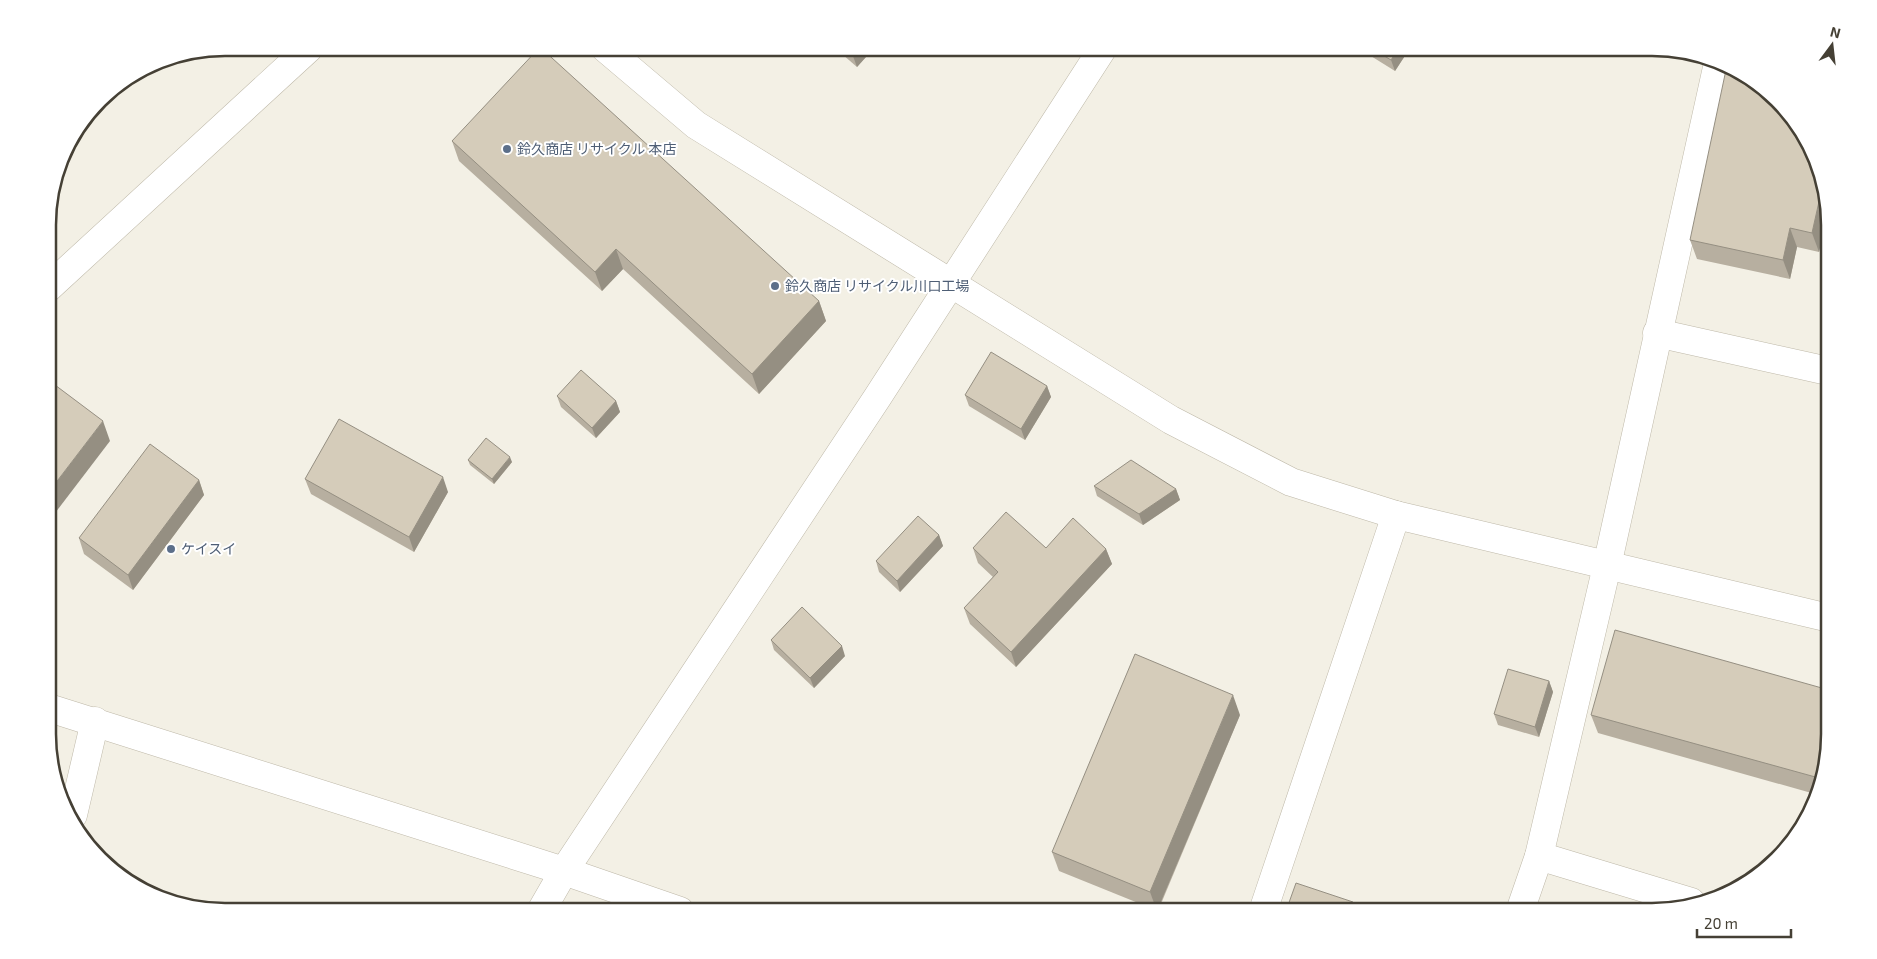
<svg xmlns="http://www.w3.org/2000/svg" width="1877" height="959" font-family="'Exo 2','Noto Sans JP',sans-serif">
	<style>
		.lines { fill: none; stroke-linecap: round; stroke-linejoin: round }
		.minor-casing { stroke: #beb8a8; stroke-width: 29 }
		.tertiary-casing { stroke: #beb8a8; stroke-width: 29 }
		.minor { stroke: #fff; stroke-width: 28 }
		.tertiary { stroke: #fff; stroke-width: 28 }
		.wall { fill: #b7afa0 }
		.shaded-wall { fill: #958f82 }
		.building { fill: #d5ccba; stroke: #958f82 }
		.service-dot { fill: #5c6f8a; stroke: #fff; stroke-width: 2 }
		.labels { text-anchor: middle; stroke-width: 4; stroke-linejoin: round; paint-order: stroke }
		.service-label { font-size: 14px; fill: #4e5e75; stroke: #fff; text-anchor: start }
		.rim { fill: none; stroke: #454035; stroke-width: 2.5 }
	</style>
	<rect width="100%" height="100%" fill="#f3f0e5"/>
	<g class="lines">
		<defs>
			<g id="minor">
				<path d="M 48,288 L 309,48"/>
				<path d="M 1657,333 L 1828,371"/>
				<path d="M 49,708 L 564,871 L 680,911"/>
				<path d="M 73,815 L 95,721"/>
				<path d="M 1539,856 L 1691,902"/>
				<path d="M 1263,911 L 1396,515"/>
				<path d="M 1520,911 L 1539,856 L 1607,566 L 1718,63"/>
			</g>
			<g id="tertiary">
				<path d="M 605,48 L 696,125 L 1171,420 L 1291,482 L 1396,515 L 1829,618"/>
				<path d="M 541,911 L 564,871 L 877,398 L 1103,48"/>
			</g>
		</defs>
		<use href="#minor" class="minor-casing"/>
		<use href="#tertiary" class="tertiary-casing"/>
		<use href="#minor" class="minor"/>
		<use href="#tertiary" class="tertiary"/>
	</g>
	<g class="wall">
		<path d="M 835,48 L 874,48 L 857,67 Z"/>
		<path d="M 1358,48 L 1410,48 L 1395,71 Z"/>
		<path d="M 452,141 L 819,301 L 826,321 L 759,394 L 623,269 L 602,291 L 459,161 Z"/>
		<path d="M 1828,203 L 1828,211 L 1819,252 L 1797,247 L 1790,279 L 1697,259 L 1690,240 Z"/>
		<path d="M 1047,386 L 1051,397 L 1025,440 L 969,406 L 965,395 Z"/>
		<path d="M 557,396 L 616,401 L 620,412 L 596,438 L 561,407 Z"/>
		<path d="M 468,460 L 512,462 L 494,484 L 470,465 Z"/>
		<path d="M 305,479 L 448,492 L 414,552 L 311,494 Z"/>
		<path d="M 199,480 L 204,495 L 133,590 L 84,554 L 79,538 Z"/>
		<path d="M 1094,486 L 1176,489 L 1180,500 L 1143,525 L 1097,496 Z"/>
		<path d="M 939,535 L 943,546 L 900,592 L 879,572 L 876,561 Z"/>
		<path d="M 973,548 L 1046,548 L 1106,549 L 1112,564 L 1016,667 L 970,624 L 964,608 L 993,577 L 978,563 Z"/>
		<path d="M 771,640 L 845,656 L 814,688 L 774,650 Z"/>
		<path d="M 1549,681 L 1553,692 L 1539,737 L 1498,725 L 1494,714 Z"/>
		<path d="M 1240,715 L 1158,911 L 1059,871 L 1052,852 Z"/>
		<path d="M 1591,715 L 1830,734 L 1815,794 L 1598,733 Z"/>
	</g>
	<g class="shaded-wall">
		<path d="M 850,48 L 874,48 L 857,67 Z"/>
		<path d="M 1399,48 L 1410,48 L 1395,71 L 1391,60 Z"/>
		<path d="M 1822,188 L 1828,203 L 1828,211 L 1819,252 L 1812,233 Z"/>
		<path d="M 1790,228 L 1797,247 L 1790,279 L 1783,260 Z"/>
		<path d="M 616,249 L 623,269 L 602,291 L 595,272 Z"/>
		<path d="M 819,301 L 826,321 L 759,394 L 752,374 Z"/>
		<path d="M 1047,386 L 1051,397 L 1025,440 L 1021,429 Z"/>
		<path d="M 616,401 L 620,412 L 596,438 L 592,428 Z"/>
		<path d="M 103,421 L 110,441 L 49,521 L 48,493 Z"/>
		<path d="M 510,457 L 512,462 L 494,484 L 492,479 Z"/>
		<path d="M 443,477 L 448,492 L 414,552 L 409,537 Z"/>
		<path d="M 199,480 L 204,495 L 133,590 L 128,575 Z"/>
		<path d="M 1176,489 L 1180,500 L 1143,525 L 1139,514 Z"/>
		<path d="M 939,535 L 943,546 L 900,592 L 897,581 Z"/>
		<path d="M 1106,549 L 1112,564 L 1016,667 L 1011,652 Z"/>
		<path d="M 842,646 L 845,656 L 814,688 L 810,678 Z"/>
		<path d="M 1549,681 L 1553,692 L 1539,737 L 1535,727 Z"/>
		<path d="M 1233,695 L 1240,715 L 1157,911 L 1150,892 Z"/>
		<path d="M 1353,902 L 1356,911 L 1350,911 Z"/>
	</g>
	<g class="building">
		<path d="M 539,48 L 541,48 L 819,301 L 752,374 L 616,249 L 595,272 L 452,141 Z"/>
		<path d="M 1371,48 L 1399,48 L 1391,60 Z"/>
		<path d="M 1727,65 L 1730,66 L 1793,117 L 1822,188 L 1812,233 L 1790,228 L 1783,260 L 1690,240 Z"/>
		<path d="M 991,352 L 1047,386 L 1021,429 L 965,395 Z"/>
		<path d="M 581,370 L 616,401 L 592,428 L 557,396 Z"/>
		<path d="M 51,382 L 103,421 L 48,493 L 48,386 Z"/>
		<path d="M 339,419 L 443,477 L 409,537 L 305,479 Z"/>
		<path d="M 486,438 L 510,457 L 492,479 L 468,460 Z"/>
		<path d="M 150,444 L 199,480 L 128,575 L 79,538 Z"/>
		<path d="M 1131,460 L 1176,489 L 1139,514 L 1094,486 Z"/>
		<path d="M 1006,512 L 1046,548 L 1073,518 L 1106,549 L 1011,652 L 964,608 L 998,572 L 973,548 Z"/>
		<path d="M 918,516 L 939,535 L 897,581 L 876,561 Z"/>
		<path d="M 802,607 L 842,646 L 810,678 L 771,640 Z"/>
		<path d="M 1615,630 L 1829,690 L 1830,734 L 1819,778 L 1591,715 Z"/>
		<path d="M 1135,654 L 1233,695 L 1150,892 L 1052,852 Z"/>
		<path d="M 1508,669 L 1549,681 L 1535,727 L 1494,714 Z"/>
		<path d="M 1296,883 L 1353,902 L 1350,911 L 1286,911 Z"/>
	</g>
	<g class="service-dot">
		<circle cx="507" cy="149" r="5"/>
		<circle cx="775" cy="286" r="5"/>
		<circle cx="171" cy="549" r="5"/>
	</g>
	<g class="labels">
		<g class="service-label">
			<text x="517" y="154">鈴久商店 リサイクル 本店</text>
			<text x="785" y="291">鈴久商店 リサイクル川口工場</text>
			<text x="181" y="554">ケイスイ</text>
		</g>
	</g>
	<path d="M0 0H1877V959H0ZM225 56H1652A169 169 0 0 1 1821 225V734A169 169 0 0 1 1652 903H225A169 169 0 0 1 56 734V225A169 169 0 0 1 225 56Z" fill="#fff" fill-rule="evenodd"/>
	<path class="rim" d="M225 56H1652A169 169 0 0 1 1821 225V734A169 169 0 0 1 1652 903H225A169 169 0 0 1 56 734V225A169 169 0 0 1 225 56Z"/>
	<g transform="translate(1832 45) rotate(15)" stroke="#ffffff" stroke-width="4" paint-order="stroke">
	<path d="M0-4L9 19L0 12L-9 19Z" fill="#454035"/>
	<text y="-8" font-size="14" font-weight="bold" text-anchor="middle" fill="#454035">N</text>
	</g>
	<path d="M1697 929v8h94v-8" fill="none" stroke="#454035" stroke-width="2.5"/>
	<text x="1704" y="929" font-size="15" fill="#454035" stroke="#ffffff" stroke-width="4" paint-order="stroke">20 m</text>
</svg>
